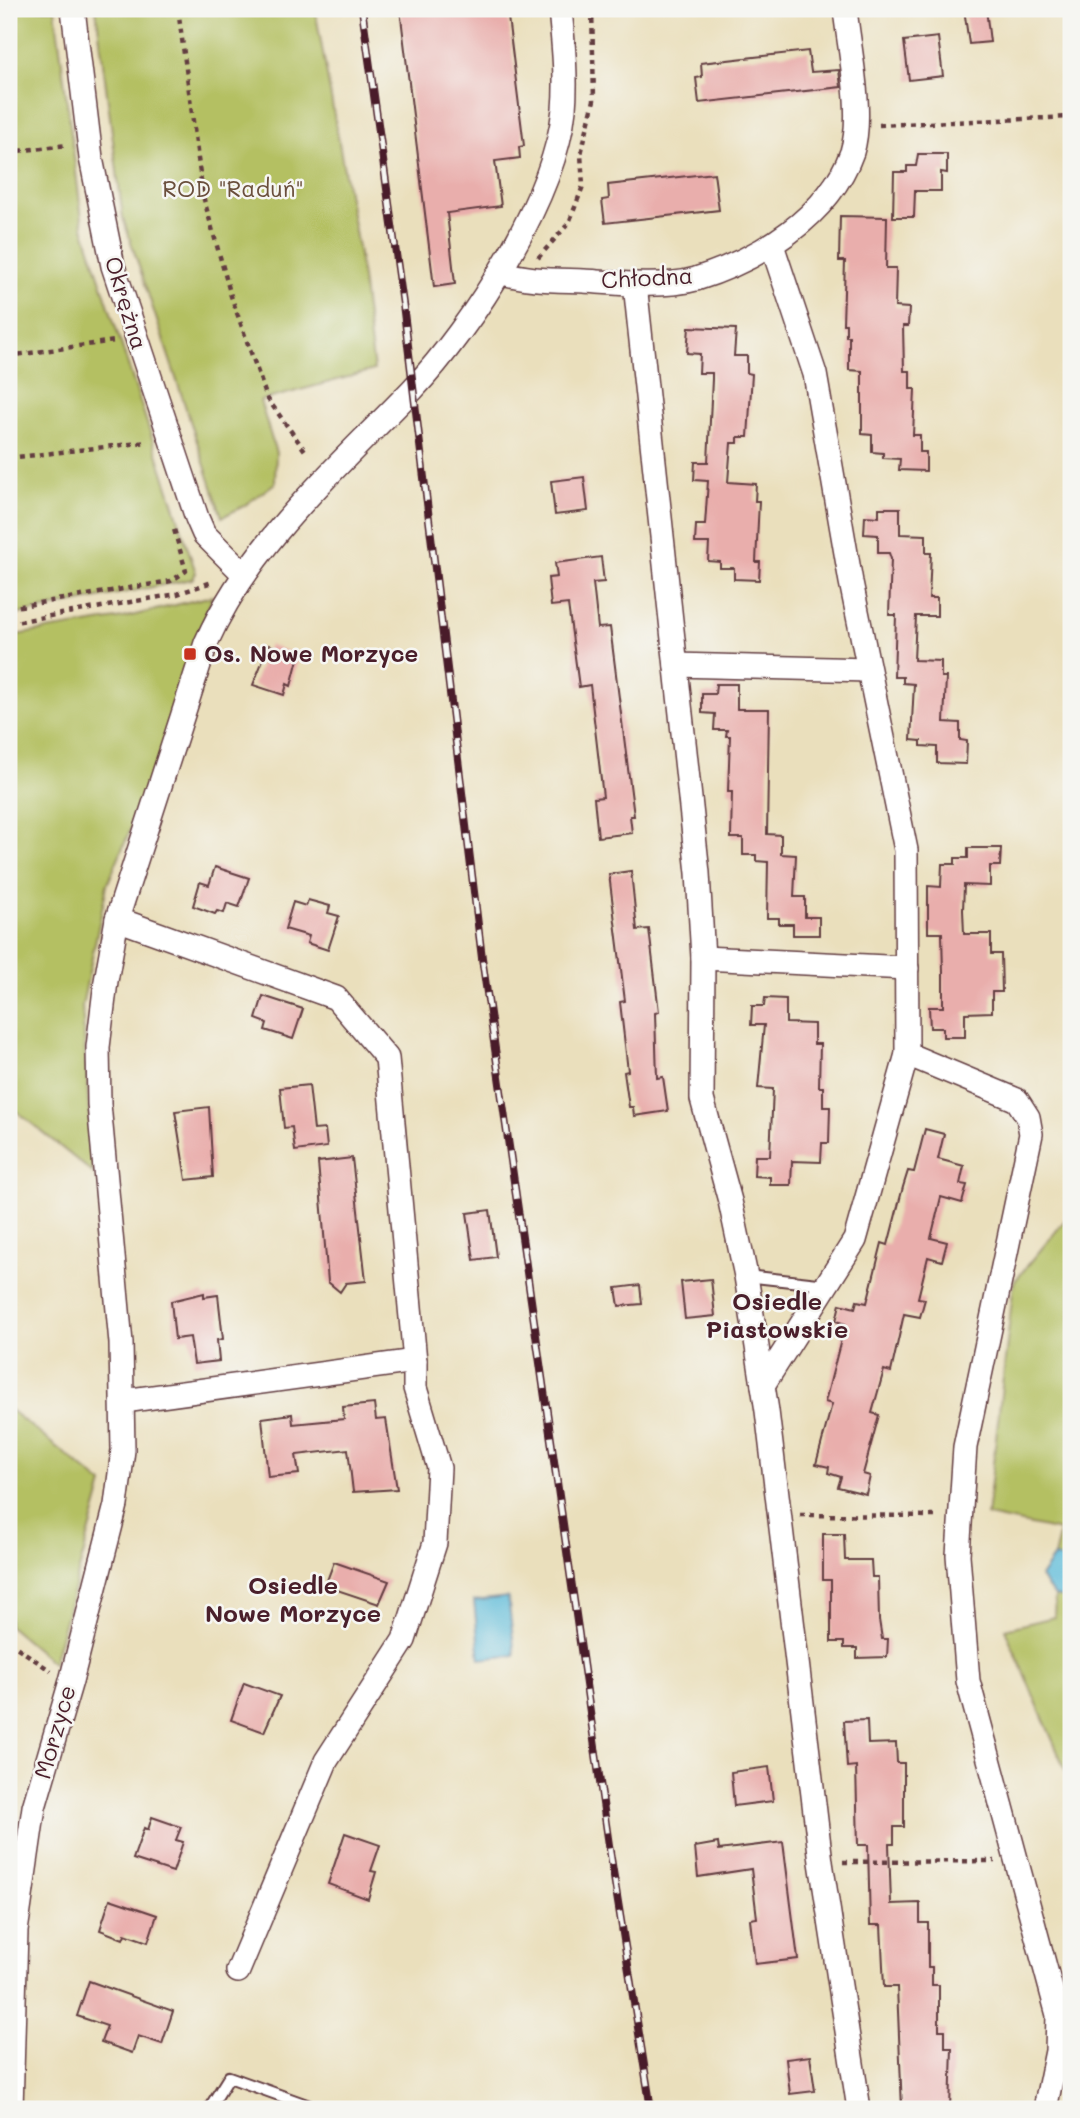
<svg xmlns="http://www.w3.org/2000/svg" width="1080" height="2118" font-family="Mali,sans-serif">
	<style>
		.green { fill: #b4c062; stroke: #7f7046; stroke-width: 2 }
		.water { fill: #5abad8; stroke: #526c82; stroke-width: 2 }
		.building { fill: #e9aeac }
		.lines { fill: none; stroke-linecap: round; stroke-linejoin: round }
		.service-casing { stroke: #623c41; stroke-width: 14 }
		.minor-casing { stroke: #623c41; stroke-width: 26 }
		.path { stroke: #623c41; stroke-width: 4.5; stroke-dasharray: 5 5; stroke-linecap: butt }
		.service { stroke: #fff; stroke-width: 10 }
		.minor { stroke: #fff; stroke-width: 23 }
		.rail-casing { stroke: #4a1f2b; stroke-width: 8 }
		.rail { stroke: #f6f6f2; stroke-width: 5; stroke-dasharray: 16; stroke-linecap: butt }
		.poi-dot { fill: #c8321e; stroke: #f6f6f2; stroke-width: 2.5 }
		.labels { text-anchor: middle; stroke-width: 5; stroke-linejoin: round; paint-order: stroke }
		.park-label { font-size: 23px; fill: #6a4f3c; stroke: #f6f6f2 }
		.street-label { font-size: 23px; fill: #4a1f2b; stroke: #f6f6f2 }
		.poi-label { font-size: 23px; font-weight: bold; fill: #4a1f2b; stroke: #f6f6f2; text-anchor: start }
		.neighbourhood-label { font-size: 24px; font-weight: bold; fill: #4a1f2b; stroke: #f6f6f2 }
	</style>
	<rect width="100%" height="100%" fill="#f6f6f2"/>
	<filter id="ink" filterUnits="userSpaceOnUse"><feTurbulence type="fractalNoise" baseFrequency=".0143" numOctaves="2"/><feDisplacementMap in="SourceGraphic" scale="14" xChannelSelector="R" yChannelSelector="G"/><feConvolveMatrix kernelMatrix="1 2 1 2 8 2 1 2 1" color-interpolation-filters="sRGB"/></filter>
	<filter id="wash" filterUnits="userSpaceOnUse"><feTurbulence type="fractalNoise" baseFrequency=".00686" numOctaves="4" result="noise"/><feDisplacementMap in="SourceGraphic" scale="28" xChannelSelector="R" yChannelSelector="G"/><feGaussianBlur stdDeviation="1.57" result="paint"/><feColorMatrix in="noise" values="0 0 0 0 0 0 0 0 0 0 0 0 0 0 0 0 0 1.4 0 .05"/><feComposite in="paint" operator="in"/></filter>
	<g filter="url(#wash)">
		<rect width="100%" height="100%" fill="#eadfbc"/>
		<g class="green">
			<path d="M 9,9 L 55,9 L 83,227 L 196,573 L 192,579 L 9,616 Z"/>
			<path d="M 96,9 L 315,9 L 358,248 L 374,370 L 260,401 L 276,453 L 275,483 L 244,506 L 222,517 L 123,218 Z"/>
			<path d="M 212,596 L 167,742 L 107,885 L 82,1006 L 93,1173 L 9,1105 L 9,636 L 123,618 Z"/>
			<path d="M 1071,1213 L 1071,1783 L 1005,1629 L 1054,1617 L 1055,1596 L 1040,1577 L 1054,1557 L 1060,1531 L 987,1516 L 1014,1282 Z"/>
			<path d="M 9,1409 L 103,1484 L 53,1663 L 9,1626 Z"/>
		</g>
		<g class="water">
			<path d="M 1054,1557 L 1071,1561 L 1071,1599 L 1055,1596 L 1040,1577 Z"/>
			<path d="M 508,1597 L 515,1655 L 480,1659 L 474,1601 Z"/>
		</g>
		<g id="blocks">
			<g class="building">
				<path d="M 400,9 L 507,9 L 524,146 L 519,147 L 520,158 L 495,161 L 501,206 L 447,213 L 455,284 L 434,287 Z"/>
				<path d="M 964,9 L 986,9 L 990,42 L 969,44 Z"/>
				<path d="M 938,37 L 943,76 L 909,80 L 904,41 Z"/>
				<path d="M 808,51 L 811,72 L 839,70 L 841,87 L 699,103 L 696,78 L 702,77 L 701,63 Z"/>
				<path d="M 918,154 L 947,154 L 947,173 L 941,172 L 941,191 L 915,191 L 914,217 L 893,217 L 894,172 L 907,172 L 907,166 L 916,166 Z"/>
				<path d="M 714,173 L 719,210 L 605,223 L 602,200 L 609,199 L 608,185 Z"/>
				<path d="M 840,216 L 887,217 L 886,268 L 896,268 L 895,307 L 909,308 L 908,326 L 903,326 L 904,371 L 910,371 L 910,389 L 915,389 L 913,435 L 920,435 L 920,452 L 926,452 L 926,471 L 899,470 L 900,459 L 883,458 L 883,453 L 872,452 L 872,435 L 862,434 L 862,371 L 849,370 L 849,336 L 846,336 L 846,324 L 843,324 L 845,261 L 839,261 Z"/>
				<path d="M 689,327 L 736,329 L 734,356 L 747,356 L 747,373 L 752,374 L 748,437 L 738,437 L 738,443 L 731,443 L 728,482 L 756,484 L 755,501 L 759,501 L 756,562 L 760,562 L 759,580 L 734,579 L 734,568 L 720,568 L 720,562 L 708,561 L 709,543 L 695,543 L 696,525 L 705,525 L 708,481 L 694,480 L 695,462 L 708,462 L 712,379 L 712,373 L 699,373 L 700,354 L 687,353 Z"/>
				<path d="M 584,477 L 588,511 L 555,515 L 551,481 Z"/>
				<path d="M 879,508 L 900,508 L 900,534 L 926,535 L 926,553 L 931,553 L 929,598 L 937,598 L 937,616 L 916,616 L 914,660 L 941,661 L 941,677 L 946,677 L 944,722 L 960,723 L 960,740 L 967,741 L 966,764 L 937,763 L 937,747 L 921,746 L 921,741 L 911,740 L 914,684 L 903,683 L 903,677 L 894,677 L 896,615 L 889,615 L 891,559 L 889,553 L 878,553 L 878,535 L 864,534 L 865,516 L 879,517 Z"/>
				<path d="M 601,557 L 604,582 L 593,583 L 598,628 L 610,627 L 634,816 L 630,816 L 632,833 L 598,837 L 594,798 L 603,797 L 590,685 L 579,687 L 568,604 L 551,606 L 548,578 L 557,577 L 555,563 Z"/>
				<path d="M 269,645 L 299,655 L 291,686 L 287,684 L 284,695 L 253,685 Z"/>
				<path d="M 716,684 L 737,684 L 737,709 L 769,709 L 767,834 L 781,835 L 781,854 L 796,855 L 794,897 L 805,897 L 805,917 L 819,917 L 819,935 L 793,935 L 793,924 L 779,924 L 779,918 L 767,918 L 768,862 L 756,861 L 756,855 L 743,855 L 743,838 L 731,838 L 732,792 L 728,792 L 730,736 L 726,736 L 727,730 L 714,730 L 715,714 L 702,713 L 702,694 L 715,694 Z"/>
				<path d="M 968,848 L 1001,848 L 1000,866 L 990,866 L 990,886 L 964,885 L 963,910 L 964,934 L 991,934 L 991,954 L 1001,954 L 1002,992 L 992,992 L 992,1012 L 965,1013 L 965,1037 L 943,1037 L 943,1028 L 930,1028 L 929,1007 L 943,1007 L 943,972 L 942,933 L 928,933 L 928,886 L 941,887 L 942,864 L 955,864 L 955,858 L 968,858 Z"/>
				<path d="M 215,867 L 249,878 L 239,907 L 227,903 L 224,913 L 217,911 L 215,914 L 193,906 L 200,882 L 209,885 Z"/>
				<path d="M 631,871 L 637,930 L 649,929 L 659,1012 L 655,1013 L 657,1078 L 663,1077 L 668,1111 L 634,1116 L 633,1107 L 629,1107 L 624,1072 L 628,1071 L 620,1002 L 625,1001 L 609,874 Z"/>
				<path d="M 308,900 L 330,906 L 328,913 L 339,916 L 328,950 L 307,943 L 309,936 L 285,929 L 293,902 L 306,906 Z"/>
				<path d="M 263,996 L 303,1009 L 293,1039 L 265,1030 L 267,1023 L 256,1019 Z"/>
				<path d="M 765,998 L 786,999 L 786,1023 L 814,1024 L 814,1044 L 820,1044 L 819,1087 L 823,1087 L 823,1107 L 830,1107 L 829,1143 L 822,1143 L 821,1162 L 792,1161 L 791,1185 L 770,1185 L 770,1177 L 754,1176 L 755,1156 L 770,1156 L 773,1089 L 758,1088 L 764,1025 L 751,1025 L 752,1006 L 764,1006 Z"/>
				<path d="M 309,1085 L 314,1130 L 325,1129 L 327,1147 L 295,1151 L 292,1127 L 284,1128 L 280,1088 Z"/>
				<path d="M 209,1107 L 213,1177 L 186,1180 L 175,1111 Z"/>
				<path d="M 925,1129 L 944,1134 L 938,1159 L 964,1166 L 960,1184 L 967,1185 L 962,1203 L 941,1197 L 931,1238 L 947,1242 L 942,1261 L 928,1257 L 918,1298 L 925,1299 L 920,1317 L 904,1314 L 891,1372 L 884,1370 L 872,1413 L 879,1415 L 863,1474 L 870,1476 L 866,1494 L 838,1487 L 841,1477 L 828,1473 L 829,1467 L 816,1464 L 832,1404 L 825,1402 L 845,1324 L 836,1321 L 840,1304 L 855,1308 L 857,1301 L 867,1303 L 882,1243 L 888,1245 L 903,1187 L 908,1171 L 914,1172 Z"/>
				<path d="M 352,1158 L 366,1281 L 346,1283 L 340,1292 L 328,1282 L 318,1162 Z"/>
				<path d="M 490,1210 L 496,1257 L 474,1260 L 467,1213 Z"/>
				<path d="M 711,1279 L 715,1316 L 685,1319 L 681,1282 Z"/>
				<path d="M 640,1285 L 642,1304 L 619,1306 L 616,1288 Z"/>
				<path d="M 204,1293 L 204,1297 L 218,1295 L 223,1339 L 217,1340 L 219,1361 L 194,1364 L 190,1337 L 175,1339 L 171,1301 Z"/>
				<path d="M 374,1404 L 376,1420 L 386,1419 L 397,1489 L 353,1492 L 348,1449 L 296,1455 L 299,1474 L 268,1477 L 262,1418 L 292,1414 L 293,1424 L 344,1419 L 343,1407 Z"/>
				<path d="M 823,1534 L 844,1534 L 845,1560 L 871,1560 L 872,1577 L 878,1577 L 879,1620 L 882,1639 L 888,1639 L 887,1657 L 857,1658 L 857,1648 L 844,1648 L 844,1642 L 831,1642 L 831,1580 L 823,1580 Z"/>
				<path d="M 334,1562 L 389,1581 L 379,1604 L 325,1586 Z"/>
				<path d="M 244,1683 L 280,1696 L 264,1732 L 231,1720 Z"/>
				<path d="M 867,1720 L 868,1744 L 896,1743 L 897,1763 L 904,1763 L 904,1827 L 894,1827 L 894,1844 L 889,1844 L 891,1904 L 920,1903 L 920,1923 L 928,1923 L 928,1967 L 932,1967 L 932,1985 L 939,1985 L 939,2030 L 945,2030 L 945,2048 L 952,2048 L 950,2109 L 902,2109 L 897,1987 L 884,1987 L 881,1925 L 870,1925 L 868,1845 L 858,1845 L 856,1766 L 847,1767 L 844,1721 Z"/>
				<path d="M 769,1767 L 773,1801 L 734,1806 L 731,1772 Z"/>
				<path d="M 152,1817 L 181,1827 L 176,1840 L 183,1842 L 173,1872 L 133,1859 L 144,1828 L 148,1830 Z"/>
				<path d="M 345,1833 L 380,1845 L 371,1871 L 376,1872 L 368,1899 L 328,1884 Z"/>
				<path d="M 783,1842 L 798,1959 L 755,1964 L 750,1919 L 757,1918 L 751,1869 L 698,1877 L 695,1847 L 718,1843 L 719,1850 Z"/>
				<path d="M 110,1899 L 157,1915 L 148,1942 L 125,1934 L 123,1939 L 100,1930 Z"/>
				<path d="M 89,1981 L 173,2011 L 162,2044 L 138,2036 L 132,2053 L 101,2042 L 107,2026 L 77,2016 Z"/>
				<path d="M 810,2056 L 815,2091 L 790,2094 L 786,2059 Z"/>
			</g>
		</g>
	</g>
	<g filter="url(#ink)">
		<use href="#blocks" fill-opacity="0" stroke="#623c41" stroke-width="2"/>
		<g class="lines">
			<defs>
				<g id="service">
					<path d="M 746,1276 L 827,1285"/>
					<path d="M 209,2109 L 229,2077 L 318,2109"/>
				</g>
				<g id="minor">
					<path d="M 73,9 L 91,158 L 113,266 L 197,518 L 204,534 L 243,573"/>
					<path d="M 500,272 C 528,281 556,280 584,281 C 617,283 665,288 696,279 C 759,259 829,217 852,152 C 864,114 849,49 845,9"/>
					<path d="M 635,284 L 698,873 L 703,958 L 702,1099 L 730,1201 L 746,1276 L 767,1411 L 821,1862 L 859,2109"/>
					<path d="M 676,665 L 868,670"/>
					<path d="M 117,919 L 336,998 L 387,1058 L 415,1361 L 124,1401"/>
					<path d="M 703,958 L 907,968"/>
					<path d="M 907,1054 L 1017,1100 L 1028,1117 L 1031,1134 L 965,1447 L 958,1555 L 968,1681 L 1058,2015 L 1057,2051 L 1045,2109"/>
					<path d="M 763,1385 L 855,1240 L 907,1054 L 906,850 L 851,582 L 815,374 L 772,245"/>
					<path d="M 238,1971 L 326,1761 L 404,1640 L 435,1543 L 439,1468 L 415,1388 L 415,1361"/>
					<path d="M 11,2109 L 16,1931 L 34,1807 L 71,1681 L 116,1505 L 123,1450 L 121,1343 L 99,1104 L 98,1047 L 106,981 L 117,919 L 206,643 C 251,542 336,469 412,390 C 472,327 555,198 564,109 C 567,76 563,42 560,9"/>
				</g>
			</defs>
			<use href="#service" class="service-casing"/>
			<use href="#minor" class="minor-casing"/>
			<g class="path">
				<path d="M 178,9 L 203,196 L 231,296 L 267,398 L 306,452"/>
				<path d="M 879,125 L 1071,117"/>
				<path d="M 9,152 L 67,145"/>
				<path d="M 538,258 L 569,223 L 583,186 L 581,154 L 594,100 L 592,9"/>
				<path d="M 9,356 L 114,341"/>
				<path d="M 9,458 L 148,442"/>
				<path d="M 9,608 L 171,581 L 186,571 L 173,526"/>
				<path d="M 9,623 L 177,594 L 212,582"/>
				<path d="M 800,1515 L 938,1516"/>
				<path d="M 9,1642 L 51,1671"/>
				<path d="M 843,1862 L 995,1861"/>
			</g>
			<use href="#service" class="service"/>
			<use href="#minor" class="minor"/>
			<defs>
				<path id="rail" d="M 362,9 L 403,304 L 482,958 L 610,1852 L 651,2109"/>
			</defs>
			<use href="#rail" class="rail-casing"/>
			<use href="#rail" class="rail"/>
		</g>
	</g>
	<rect class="poi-dot" x="183" y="647" width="14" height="14" rx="3.5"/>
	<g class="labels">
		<g class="park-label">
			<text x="233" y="197">ROD "Raduń"</text>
		</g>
		<g class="street-label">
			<text transform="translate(647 278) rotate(-3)" y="8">Chłodna</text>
			<text transform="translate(126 303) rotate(73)" y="8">Okrężna</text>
			<text transform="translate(55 1732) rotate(-74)" y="8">Morzyce</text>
		</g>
		<g class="poi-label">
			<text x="204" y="662">Os. Nowe Morzyce</text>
		</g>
		<g class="neighbourhood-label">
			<text x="777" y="1310">Osiedle<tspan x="777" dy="28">Piastowskie</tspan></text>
			<text x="293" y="1594">Osiedle<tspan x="293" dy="28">Nowe Morzyce</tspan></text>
		</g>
	</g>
	<rect width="1080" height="2118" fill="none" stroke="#f6f6f2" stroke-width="35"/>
</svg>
